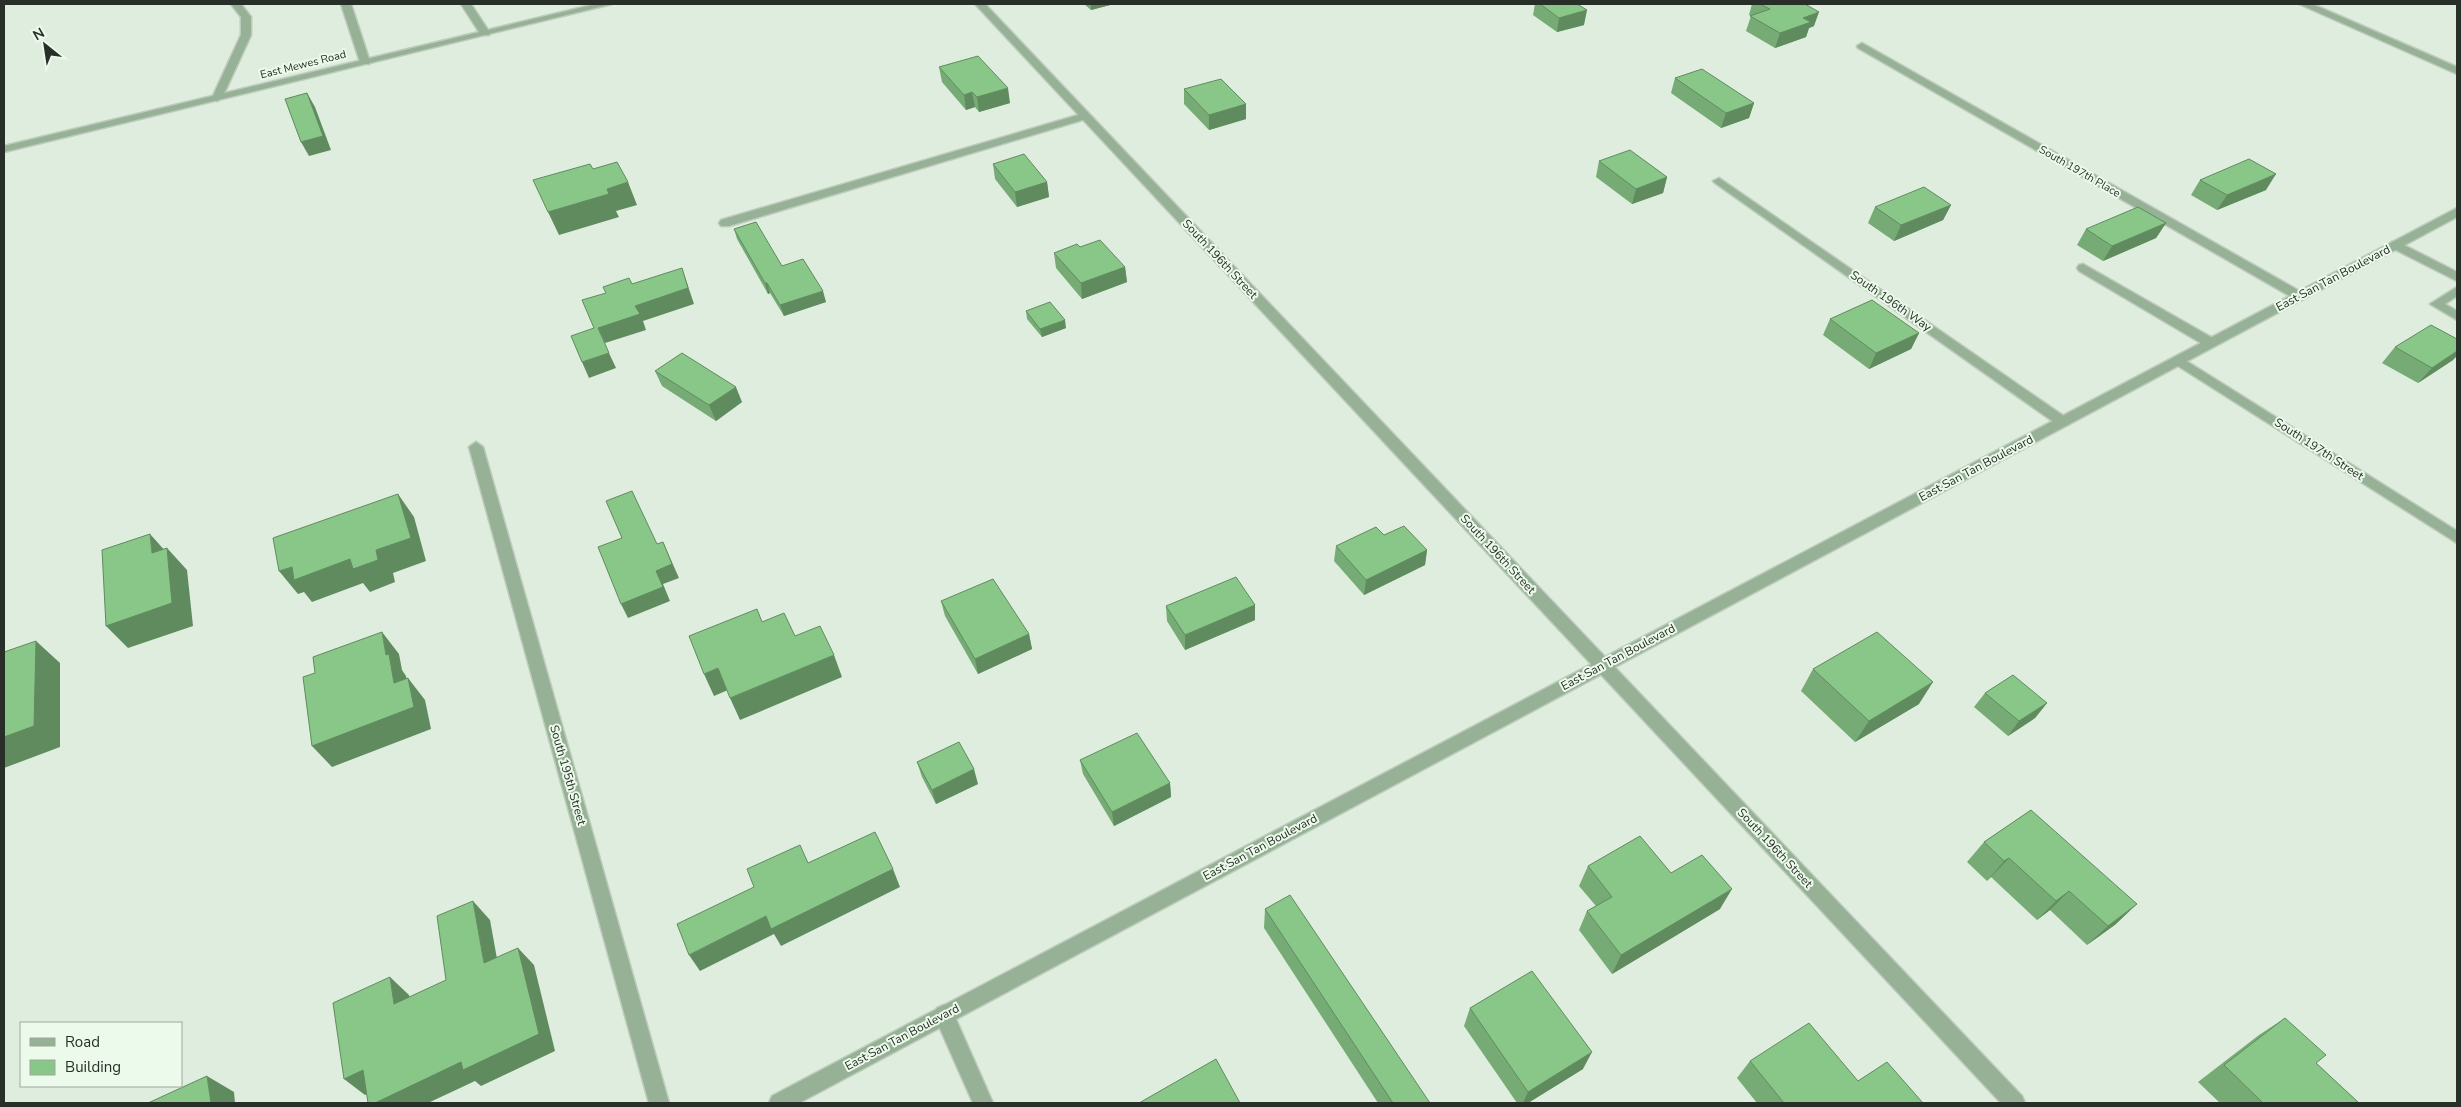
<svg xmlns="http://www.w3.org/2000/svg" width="2461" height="1107" font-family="'Nunito Sans',sans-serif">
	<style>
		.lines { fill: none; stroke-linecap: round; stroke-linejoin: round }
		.service-casing { stroke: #bdcbbc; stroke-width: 3 }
		.minor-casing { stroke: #bdcbbc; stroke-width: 3 }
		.tertiary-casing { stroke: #bdcbbc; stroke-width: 3 }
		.service { fill: #96b195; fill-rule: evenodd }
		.minor { fill: #96b195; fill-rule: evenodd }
		.tertiary { fill: #96b195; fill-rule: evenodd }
		.wall { fill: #76ab75 }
		.shaded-wall { fill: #608b5f }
		.building { fill: #89c788; stroke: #608b5f }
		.labels { text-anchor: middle; stroke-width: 4; stroke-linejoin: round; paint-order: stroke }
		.far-street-label { font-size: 11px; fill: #282e28; stroke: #ebfaea }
		.street-label { font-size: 12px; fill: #282e28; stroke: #ebfaea }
	</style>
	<rect width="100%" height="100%" fill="#deeddd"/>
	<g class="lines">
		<defs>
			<g id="service">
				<path d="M 231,4 L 241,4 L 251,17 L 251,35 L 222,98 L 217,101 L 212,98 L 241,35 L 241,17 Z"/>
				<path d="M 341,4 L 351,4 L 370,62 L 369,64 L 360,62 Z"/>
				<path d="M 461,4 L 471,4 L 490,33 L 489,35 L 481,35 Z"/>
				<path d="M 1085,113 L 1090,116 L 1089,118 L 729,226 L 721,226 L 719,223 L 721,220 Z"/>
				<path d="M 2396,241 L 2457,272 L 2457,281 L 2392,248 L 2390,245 L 2392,242 Z"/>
				<path d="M 2083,264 L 2216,340 L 2217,343 L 2211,347 L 2206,346 L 2079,271 L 2077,268 L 2079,265 Z"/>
				<path d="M 2457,287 L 2457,296 L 2445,304 L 2457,311 L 2457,320 L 2430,304 Z"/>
			</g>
			<g id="minor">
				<path d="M 596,4 L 612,4 L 4,152 L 4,146 Z"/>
				<path d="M 975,4 L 985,4 L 2022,1096 L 2025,1103 L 2001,1103 Z"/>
				<path d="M 2299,4 L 2312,4 L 2457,67 L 2457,74 Z"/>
				<path d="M 1862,43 L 2303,293 L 2305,296 L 2299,300 L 2295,299 L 1858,48 L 1857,46 Z"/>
				<path d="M 1719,178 L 2068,419 L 2070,422 L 2068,425 L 2058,425 L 1715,183 L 1713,181 Z"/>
				<path d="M 2180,357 L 2457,531 L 2457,543 L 2175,364 L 2173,361 Z"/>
				<path d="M 476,442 L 483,447 L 669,1103 L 649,1103 L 469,447 Z"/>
				<path d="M 944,1005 L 951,1008 L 993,1103 L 973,1103 L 934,1015 L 937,1008 Z"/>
			</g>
			<path id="tertiary" d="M 2457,208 L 2457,217 L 799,1103 L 769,1103 L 772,1096 Z"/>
		</defs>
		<use href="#service" class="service-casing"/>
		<use href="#minor" class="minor-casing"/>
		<use href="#tertiary" class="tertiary-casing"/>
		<use href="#service" class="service"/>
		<use href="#minor" class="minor"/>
		<use href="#tertiary" class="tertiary"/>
	</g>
	<g class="wall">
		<path d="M 1084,4 L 1114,4 L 1091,10 Z"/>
		<path d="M 1535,4 L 1577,4 L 1584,25 L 1557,32 L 1533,15 Z"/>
		<path d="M 1752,4 L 1805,4 L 1814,26 L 1809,28 L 1806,37 L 1775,48 L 1746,31 L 1751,16 L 1749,15 Z"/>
		<path d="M 939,67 L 1010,103 L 979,112 L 975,107 L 966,110 L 942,82 Z"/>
		<path d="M 1675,78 L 1754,103 L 1749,118 L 1721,128 L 1671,93 Z"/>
		<path d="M 1184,89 L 1246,104 L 1246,119 L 1209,130 L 1184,104 Z"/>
		<path d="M 1599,161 L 1667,177 L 1663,193 L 1632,204 L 1596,177 Z"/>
		<path d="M 993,164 L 1047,182 L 1049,197 L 1017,207 L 995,179 Z"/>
		<path d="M 2200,180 L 2266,190 L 2217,210 L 2191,195 Z"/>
		<path d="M 1951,205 L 1943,220 L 1894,241 L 1868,223 L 1875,207 Z"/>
		<path d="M 2166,223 L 2156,238 L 2103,261 L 2077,245 L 2086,229 Z"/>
		<path d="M 734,229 L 782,266 L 826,302 L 784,316 L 770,293 L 768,294 L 737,239 Z"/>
		<path d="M 1080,247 L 1125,267 L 1127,282 L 1082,299 L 1056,268 L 1054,253 Z"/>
		<path d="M 1026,311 L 1066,328 L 1042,337 L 1027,319 Z"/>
		<path d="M 1830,319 L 1919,333 L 1911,349 L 1869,369 L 1823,335 Z"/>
		<path d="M 2395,347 L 2453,360 L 2418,383 L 2382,363 Z"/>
		<path d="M 655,371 L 742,402 L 716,421 L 662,386 Z"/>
		<path d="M 1336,546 L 1427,550 L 1425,565 L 1364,595 L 1334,561 Z"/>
		<path d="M 941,601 L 1029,634 L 1032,649 L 978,674 L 945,616 Z"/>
		<path d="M 1255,605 L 1255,620 L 1185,650 L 1167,621 L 1166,606 Z"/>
		<path d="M 1813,669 L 1919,704 L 1855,742 L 1801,691 Z"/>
		<path d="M 1985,693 L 2047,703 L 2035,718 L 2008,736 L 1974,707 Z"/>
		<path d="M 1080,760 L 1170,783 L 1171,797 L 1114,826 L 1083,774 Z"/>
		<path d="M 917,762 L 978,784 L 936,804 L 922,777 Z"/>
		<path d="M 2031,810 L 2116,924 L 2087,945 L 2050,910 L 2037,920 L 1991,877 L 1987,881 L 1967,862 L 1984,842 Z"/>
		<path d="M 1588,866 L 1671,873 L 1720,909 L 1612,974 L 1579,930 L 1587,911 L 1596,906 L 1579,886 Z"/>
		<path d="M 1265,909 L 1430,1103 L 1378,1103 L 1264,928 Z"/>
		<path d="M 1470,1008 L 1583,1069 L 1528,1103 L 1517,1103 L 1464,1026 Z"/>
		<path d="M 2285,1018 L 2316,1063 L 2359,1103 L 2220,1103 L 2198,1082 L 2259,1035 Z"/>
		<path d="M 1750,1061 L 1858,1081 L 1923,1103 L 1757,1103 L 1737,1078 Z"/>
	</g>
	<g class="shaded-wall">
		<path d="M 1091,4 L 1114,4 L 1091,10 Z"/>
		<path d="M 1587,10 L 1584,25 L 1557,32 L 1559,18 Z"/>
		<path d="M 1819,12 L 1814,26 L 1809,28 L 1806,37 L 1775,48 L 1780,33 L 1803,18 Z"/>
		<path d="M 1008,88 L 1010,103 L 979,112 L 977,97 Z"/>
		<path d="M 972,92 L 975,107 L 966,110 L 964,95 Z"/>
		<path d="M 307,93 L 315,107 L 331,150 L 309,156 L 301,142 Z"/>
		<path d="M 1754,103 L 1749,118 L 1721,128 L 1726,113 Z"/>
		<path d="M 1246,104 L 1246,119 L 1209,130 L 1209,115 Z"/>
		<path d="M 2276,174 L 2266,190 L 2217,210 L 2227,195 Z"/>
		<path d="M 1667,177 L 1663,193 L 1632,204 L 1636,189 Z"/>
		<path d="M 628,182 L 637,205 L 616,211 L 619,217 L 559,235 L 548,212 L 607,189 Z"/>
		<path d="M 1047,182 L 1049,197 L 1017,207 L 1015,192 Z"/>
		<path d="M 1951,205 L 1943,220 L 1894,241 L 1901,225 Z"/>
		<path d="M 2166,223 L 2156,238 L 2103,261 L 2112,246 Z"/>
		<path d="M 1125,267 L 1127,282 L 1082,299 L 1081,283 Z"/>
		<path d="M 682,268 L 694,304 L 643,321 L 646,330 L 605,343 L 598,328 L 635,306 Z"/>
		<path d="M 765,283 L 767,283 L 770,293 L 768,294 Z"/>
		<path d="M 823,291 L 826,302 L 784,316 L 780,305 Z"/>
		<path d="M 1065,320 L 1066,328 L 1042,337 L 1040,329 Z"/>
		<path d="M 1919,333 L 1911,349 L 1869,369 L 1876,353 Z"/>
		<path d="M 2457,351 L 2457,356 L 2453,360 L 2418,383 L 2432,368 Z"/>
		<path d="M 609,353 L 616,368 L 589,378 L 582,362 Z"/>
		<path d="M 736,387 L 742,402 L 716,421 L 709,405 Z"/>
		<path d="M 398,494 L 414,517 L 426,561 L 393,573 L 395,582 L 370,592 L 363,583 L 312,602 L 304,592 L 298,594 L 279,571 L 292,567 L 350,559 L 376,550 Z"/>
		<path d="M 150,534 L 167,553 L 167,548 L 187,570 L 193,626 L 128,648 L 106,626 L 152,553 Z"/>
		<path d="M 663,542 L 679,578 L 663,584 L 670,601 L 628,618 L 621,604 L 656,571 Z"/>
		<path d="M 1427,550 L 1425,565 L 1364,595 L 1366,580 Z"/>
		<path d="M 1255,605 L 1255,620 L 1185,650 L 1185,635 Z"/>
		<path d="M 382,632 L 399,654 L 402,670 L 406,676 L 412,705 L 394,683 L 386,655 Z"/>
		<path d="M 1029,634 L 1032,649 L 978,674 L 975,659 Z"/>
		<path d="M 36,641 L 60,663 L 60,747 L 4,768 L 4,737 Z"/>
		<path d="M 834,655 L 842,677 L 740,720 L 730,698 Z"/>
		<path d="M 718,668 L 728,690 L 714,696 L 704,674 Z"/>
		<path d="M 408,678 L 425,700 L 431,729 L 332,767 L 312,746 Z"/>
		<path d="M 1933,682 L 1919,704 L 1855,742 L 1869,721 Z"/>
		<path d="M 2047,703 L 2035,718 L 2008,736 L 2019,721 Z"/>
		<path d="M 974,769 L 978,784 L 936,804 L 932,790 Z"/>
		<path d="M 1170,783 L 1171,797 L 1114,826 L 1112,812 Z"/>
		<path d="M 2009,858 L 1991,877 L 1987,881 L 2004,861 Z"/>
		<path d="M 893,869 L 900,887 L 781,946 L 774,934 L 700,971 L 689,955 L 766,916 Z"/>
		<path d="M 1732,889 L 1720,909 L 1612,974 L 1621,955 Z"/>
		<path d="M 2069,891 L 2050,910 L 2037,920 L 2056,901 Z"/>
		<path d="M 473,901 L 490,920 L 501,981 L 484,963 Z"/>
		<path d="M 2137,904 L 2116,924 L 2087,945 L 2108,926 Z"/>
		<path d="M 518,948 L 534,965 L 555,1051 L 481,1086 L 475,1081 L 428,1103 L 375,1103 Z"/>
		<path d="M 390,977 L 409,995 L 414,1021 L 394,1004 Z"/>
		<path d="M 1592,1052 L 1583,1069 L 1528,1103 L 1523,1103 L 1528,1092 Z"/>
		<path d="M 363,1070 L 384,1086 L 365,1095 L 344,1079 Z"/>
		<path d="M 207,1076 L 234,1092 L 235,1103 L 211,1103 Z"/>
	</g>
	<g class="building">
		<path d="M 1540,4 L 1577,4 L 1587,10 L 1559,18 Z"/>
		<path d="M 1760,4 L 1805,4 L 1819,12 L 1803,18 L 1811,22 L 1780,33 L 1750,16 L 1770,9 Z"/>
		<path d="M 978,56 L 1008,88 L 977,97 L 972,92 L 964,95 L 939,67 Z"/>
		<path d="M 1702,69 L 1754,103 L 1726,113 L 1675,78 Z"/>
		<path d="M 1221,79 L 1246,104 L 1209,115 L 1184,89 Z"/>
		<path d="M 307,93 L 323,136 L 301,142 L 285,99 Z"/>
		<path d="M 1630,150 L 1667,177 L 1636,189 L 1599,161 Z"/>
		<path d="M 1024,154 L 1047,182 L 1015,192 L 993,164 Z"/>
		<path d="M 2249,159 L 2276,174 L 2227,195 L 2200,180 Z"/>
		<path d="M 617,162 L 628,182 L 607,189 L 609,194 L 548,212 L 533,180 L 590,164 L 593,169 Z"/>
		<path d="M 1924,187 L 1951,205 L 1901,225 L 1875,207 Z"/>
		<path d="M 2138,207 L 2166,223 L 2112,246 L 2086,229 Z"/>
		<path d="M 756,222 L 782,266 L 803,259 L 823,291 L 780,305 L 767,283 L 765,283 L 734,229 Z"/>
		<path d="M 1100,240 L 1125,267 L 1081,283 L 1054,253 L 1077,244 L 1080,247 Z"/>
		<path d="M 682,268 L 688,288 L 635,306 L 640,314 L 598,328 L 609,353 L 582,362 L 571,336 L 594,328 L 582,300 L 606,293 L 603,287 L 629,278 L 632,284 Z"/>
		<path d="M 1872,300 L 1919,333 L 1876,353 L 1830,319 Z"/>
		<path d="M 1050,302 L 1065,320 L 1040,329 L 1026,311 Z"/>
		<path d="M 2431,325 L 2457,339 L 2457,351 L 2432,368 L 2395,347 Z"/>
		<path d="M 682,353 L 736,387 L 709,405 L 655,371 Z"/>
		<path d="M 632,491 L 657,544 L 663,542 L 672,564 L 656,571 L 663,587 L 621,604 L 598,547 L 622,538 L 606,501 Z"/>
		<path d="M 398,494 L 411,538 L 376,550 L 378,560 L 353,569 L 350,559 L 294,580 L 292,567 L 279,571 L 273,538 Z"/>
		<path d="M 1404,526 L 1427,550 L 1366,580 L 1336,546 L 1376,527 L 1384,535 Z"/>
		<path d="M 150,534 L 152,553 L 167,548 L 172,603 L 106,626 L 102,550 Z"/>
		<path d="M 1236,577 L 1255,605 L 1185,635 L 1166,606 Z"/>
		<path d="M 993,579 L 1029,634 L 975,659 L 941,601 Z"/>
		<path d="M 757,609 L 762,622 L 784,613 L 795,636 L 820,626 L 834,655 L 730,698 L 718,668 L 704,674 L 689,636 Z"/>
		<path d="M 382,632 L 386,655 L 389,654 L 394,683 L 408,678 L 414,707 L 312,746 L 303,677 L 315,673 L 313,657 Z"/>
		<path d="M 1877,632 L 1933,682 L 1869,721 L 1813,669 Z"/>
		<path d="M 36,641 L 34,726 L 4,737 L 4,652 Z"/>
		<path d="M 2013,675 L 2047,703 L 2019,721 L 1985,693 Z"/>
		<path d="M 1137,733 L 1170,783 L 1112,812 L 1080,760 Z"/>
		<path d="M 959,742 L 974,769 L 932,790 L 917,762 Z"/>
		<path d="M 2031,810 L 2137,904 L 2108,926 L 2069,891 L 2056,901 L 2009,858 L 2004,861 L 1984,842 Z"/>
		<path d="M 875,832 L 893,869 L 771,929 L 766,916 L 689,955 L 677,924 L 754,887 L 747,869 L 800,845 L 808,863 Z"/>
		<path d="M 1640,836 L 1671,873 L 1702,855 L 1732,889 L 1621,955 L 1587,911 L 1612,897 L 1588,866 Z"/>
		<path d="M 1290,895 L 1430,1103 L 1393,1103 L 1265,909 Z"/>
		<path d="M 473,901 L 484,963 L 518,948 L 539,1034 L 463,1070 L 461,1062 L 375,1103 L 368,1103 L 363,1070 L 344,1079 L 333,1003 L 390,977 L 394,1004 L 446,980 L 437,916 Z"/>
		<path d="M 1532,971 L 1592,1052 L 1528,1092 L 1470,1008 Z"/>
		<path d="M 2285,1018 L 2326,1055 L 2316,1063 L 2359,1103 L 2263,1103 L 2224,1065 Z"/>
		<path d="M 1809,1023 L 1858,1081 L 1887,1062 L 1923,1103 L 1784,1103 L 1750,1061 Z"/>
		<path d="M 1216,1059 L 1240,1103 L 1139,1103 Z"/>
		<path d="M 207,1076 L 211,1103 L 148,1103 Z"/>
	</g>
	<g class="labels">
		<g class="far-street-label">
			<text transform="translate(303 64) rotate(-14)" y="4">East Mewes Road</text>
			<text transform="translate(2080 171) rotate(30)" y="4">South 197th Place</text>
		</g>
		<g class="street-label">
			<text transform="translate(1220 259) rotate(47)" y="4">South 196th Street</text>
			<text transform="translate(2333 278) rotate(-28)" y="4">East San Tan Boulevard</text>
			<text transform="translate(1891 301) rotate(35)" y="4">South 196th Way</text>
			<text transform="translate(2319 449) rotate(33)" y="4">South 197th Street</text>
			<text transform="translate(1976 468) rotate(-28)" y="4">East San Tan Boulevard</text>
			<text transform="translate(1498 554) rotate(47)" y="4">South 196th Street</text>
			<text transform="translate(1618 657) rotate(-28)" y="4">East San Tan Boulevard</text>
			<text transform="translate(568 775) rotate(74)" y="4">South 195th Street</text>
			<text transform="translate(1260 847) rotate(-28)" y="4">East San Tan Boulevard</text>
			<text transform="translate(1775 848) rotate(47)" y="4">South 196th Street</text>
			<text transform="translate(902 1037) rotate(-28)" y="4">East San Tan Boulevard</text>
		</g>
	</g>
	<rect width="2461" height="1107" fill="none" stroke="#282e28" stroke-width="10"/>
	<rect x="20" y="1022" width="162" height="65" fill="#ebfaea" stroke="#9da89c"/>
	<rect x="30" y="1038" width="25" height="8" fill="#96b195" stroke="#9da89c"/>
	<text x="65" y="1047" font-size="15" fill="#282e28">Road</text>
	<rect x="30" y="1060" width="25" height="15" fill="#89c788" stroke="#9da89c"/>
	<text x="65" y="1072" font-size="15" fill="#282e28">Building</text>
	<g transform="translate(45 45) rotate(330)" stroke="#ebfaea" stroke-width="4" paint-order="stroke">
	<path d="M0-4L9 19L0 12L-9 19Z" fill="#282e28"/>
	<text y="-8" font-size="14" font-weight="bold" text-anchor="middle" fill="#282e28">N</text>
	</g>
</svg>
